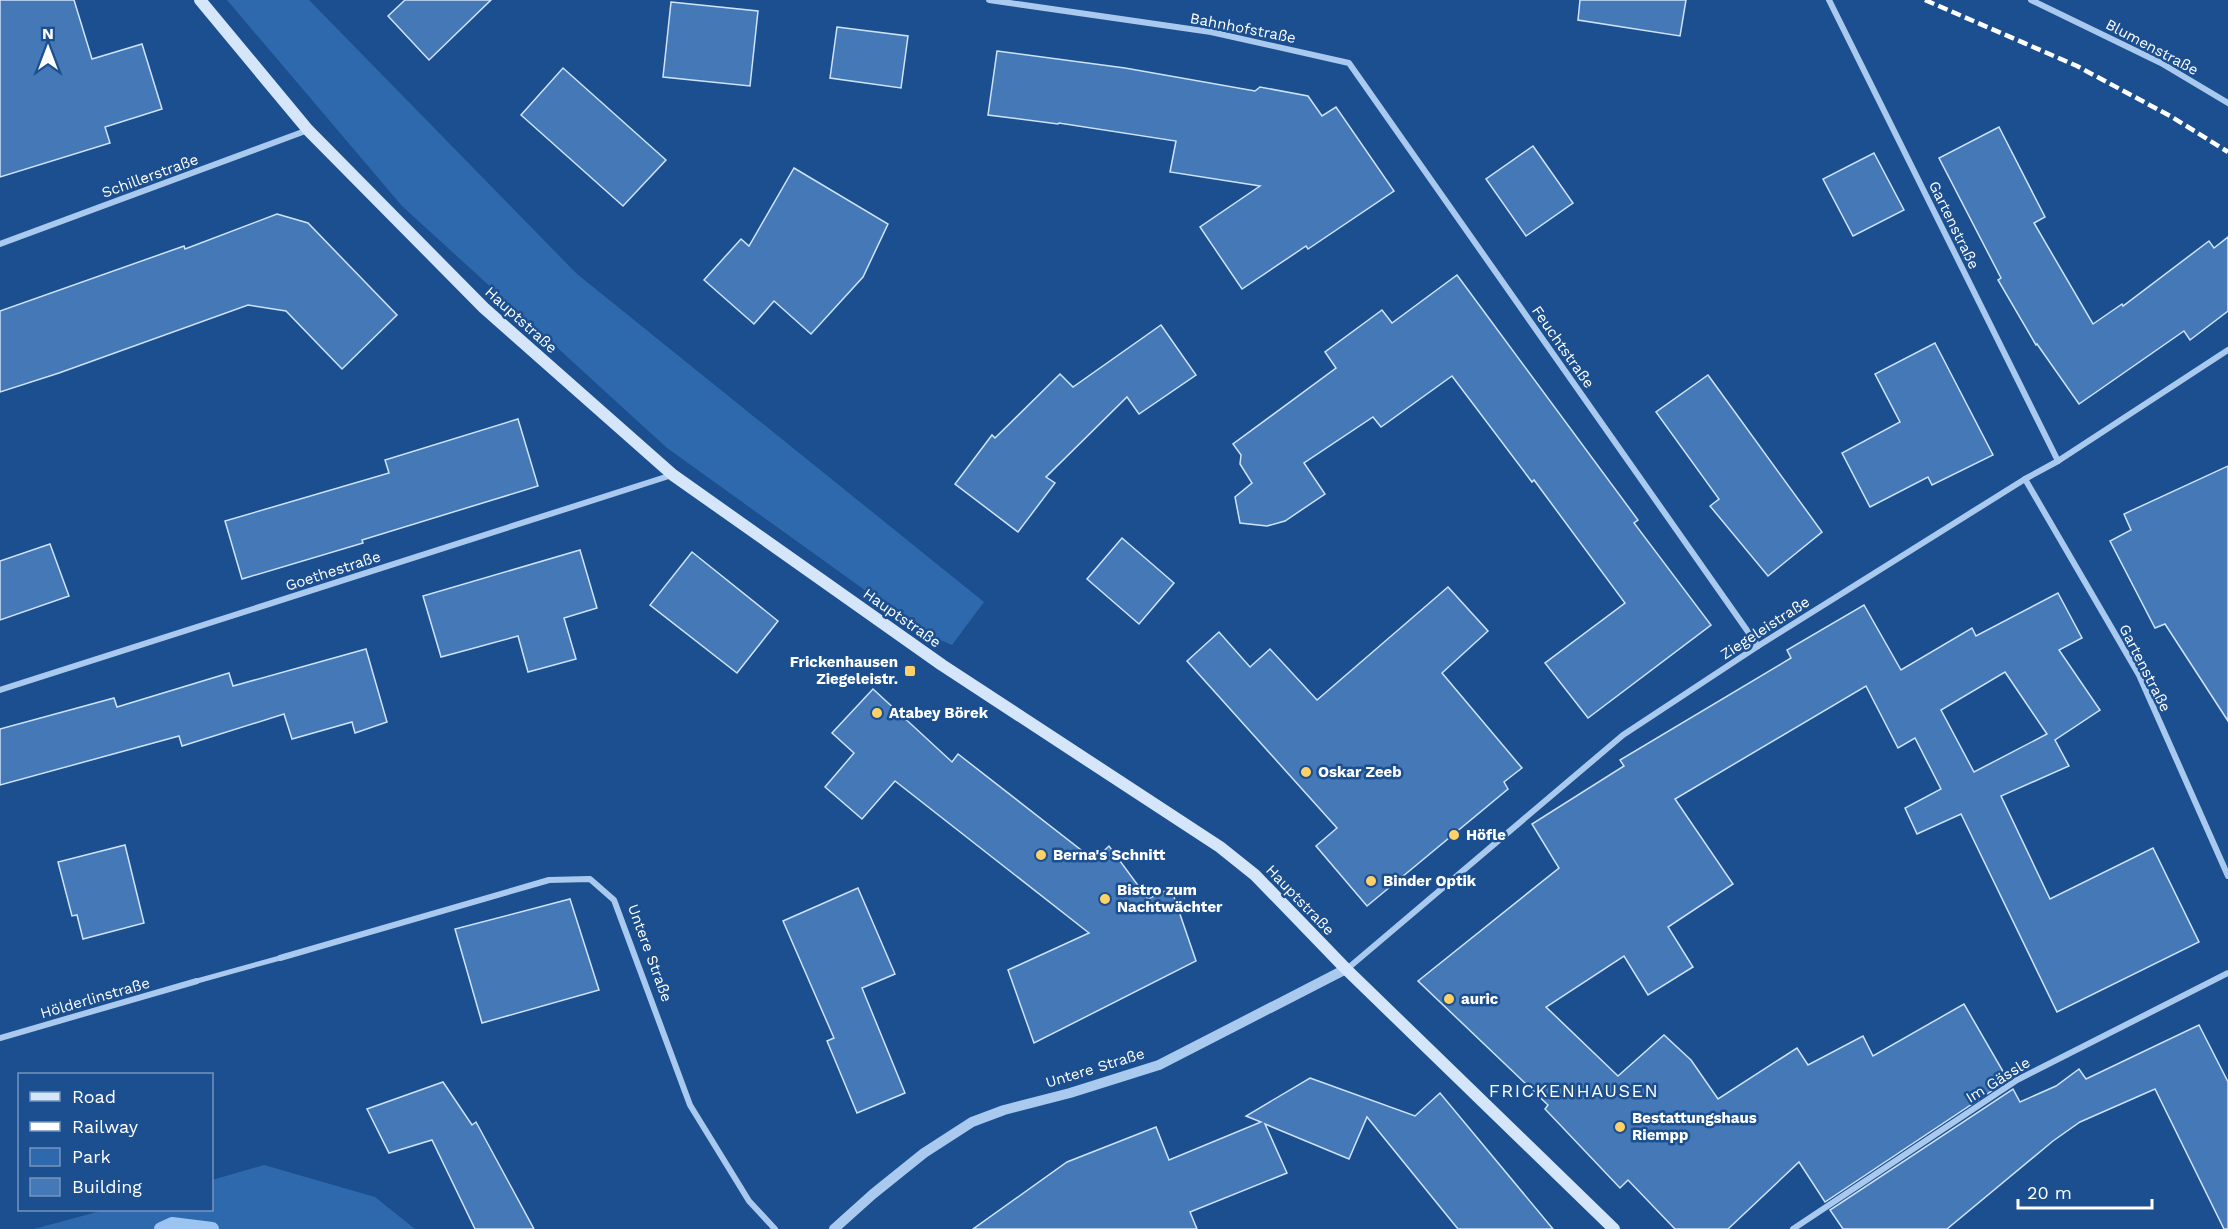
<svg xmlns="http://www.w3.org/2000/svg" width="2228" height="1229" font-family="'Work Sans',sans-serif">
	<style>
		.green { fill: #2e69ad }
		.lines { fill: none; stroke-linecap: round; stroke-linejoin: round }
		.stream { stroke: #9cc4f0; stroke-width: 14 }
		.building { fill: #4478b7; stroke: #cfe3fa; stroke-width: 1.5; fill-rule: evenodd }
		.pedestrian { stroke: #a9c9ee; stroke-width: 5 }
		.minor { stroke: #a9c9ee; stroke-width: 6 }
		.tertiary { stroke: #a9c9ee; stroke-width: 10 }
		.secondary { stroke: #d6e6fa; stroke-width: 12 }
		.rail { stroke: #fff; stroke-width: 4.5; stroke-dasharray: 10 4.5; stroke-linecap: butt }
		.poi-dot { fill: #ffd166; stroke: #1b4f8f; stroke-width: 2 }
		.labels { text-anchor: middle; stroke-width: 5; stroke-linejoin: round; paint-order: stroke }
		.street-label { font-size: 15px; fill: #fff; stroke: #1b4f8f }
		.poi-label { font-size: 15px; font-weight: bold; fill: #fff; stroke: #1b4f8f; text-anchor: start }
		.quarter-label { font-size: 18px; letter-spacing: 1.5px; fill: #fff; stroke: #1b4f8f }
	</style>
	<rect width="100%" height="100%" fill="#1b4f8f"/>
	<g class="green">
		<path d="M 227,0 L 309,0 L 577,274 L 984,602 L 952,645 L 926,634 L 667,448 L 402,206 Z"/>
		<path d="M 264,1165 L 375,1197 L 415,1229 L 34,1229 L 104,1210 L 212,1210 L 212,1180 Z"/>
	</g>
	<g class="lines">
		<path class="stream" d="M 161,1229 L 172,1224 L 212,1229"/>
	</g>
	<g class="building">
		<path d="M 0,0 L 74,0 L 92,59 L 142,44 L 162,109 L 105,127 L 110,143 L 0,177 Z"/>
		<path d="M 405,0 L 491,0 L 429,60 L 388,16 Z"/>
		<path d="M 1580,0 L 1686,0 L 1680,36 L 1578,20 Z"/>
		<path d="M 671,2 L 758,11 L 750,86 L 663,77 Z"/>
		<path d="M 837,27 L 908,36 L 901,88 L 830,78 Z"/>
		<path d="M 997,51 L 1125,68 L 1255,91 L 1260,87 L 1308,96 L 1322,116 L 1336,107 L 1394,191 L 1308,249 L 1306,246 L 1242,289 L 1200,227 L 1260,186 L 1170,172 L 1176,141 L 1059,123 L 1058,124 L 988,115 Z"/>
		<path d="M 563,68 L 666,160 L 623,206 L 521,115 Z"/>
		<path d="M 1999,127 L 2045,217 L 2034,223 L 2093,324 L 2122,304 L 2123,306 L 2209,241 L 2214,248 L 2228,237 L 2228,311 L 2190,340 L 2184,331 L 2079,404 L 2037,344 L 2036,345 L 1998,280 L 2001,278 L 1939,158 Z"/>
		<path d="M 1533,146 L 1573,203 L 1526,236 L 1486,179 Z"/>
		<path d="M 1874,153 L 1904,210 L 1853,236 L 1823,179 Z"/>
		<path d="M 794,168 L 888,224 L 863,277 L 811,334 L 774,301 L 754,324 L 704,280 L 741,239 L 749,246 Z"/>
		<path d="M 277,214 L 308,223 L 397,315 L 342,369 L 286,311 L 248,305 L 59,373 L 0,392 L 0,311 L 184,246 L 185,249 Z"/>
		<path d="M 1457,275 L 1638,520 L 1634,523 L 1711,625 L 1588,718 L 1545,663 L 1625,603 L 1534,480 L 1532,482 L 1452,376 L 1381,427 L 1373,417 L 1304,463 L 1325,494 L 1285,521 L 1267,526 L 1240,523 L 1235,497 L 1252,483 L 1240,464 L 1241,455 L 1233,444 L 1336,368 L 1325,352 L 1382,310 L 1392,323 Z"/>
		<path d="M 1161,325 L 1196,375 L 1139,414 L 1127,397 L 1046,477 L 1055,483 L 1018,532 L 955,484 L 992,435 L 995,438 L 1060,374 L 1073,387 Z"/>
		<path d="M 1935,343 L 1993,455 L 1932,485 L 1928,477 L 1870,507 L 1842,453 L 1900,422 L 1875,374 Z"/>
		<path d="M 1708,375 L 1822,532 L 1768,576 L 1710,506 L 1719,499 L 1656,412 Z"/>
		<path d="M 518,419 L 538,486 L 362,540 L 363,543 L 242,579 L 225,521 L 389,473 L 385,460 Z"/>
		<path d="M 2228,466 L 2228,721 L 2165,624 L 2155,628 L 2110,541 L 2131,530 L 2124,514 Z"/>
		<path d="M 1122,538 L 1174,583 L 1139,624 L 1087,579 Z"/>
		<path d="M 50,544 L 69,596 L 0,620 L 0,561 Z"/>
		<path d="M 580,550 L 597,608 L 564,618 L 576,659 L 528,672 L 518,636 L 441,657 L 423,596 Z"/>
		<path d="M 692,552 L 778,621 L 737,673 L 650,605 Z"/>
		<path d="M 1448,587 L 1488,631 L 1442,673 L 1522,768 L 1504,782 L 1508,789 L 1367,906 L 1316,846 L 1337,828 L 1187,661 L 1219,632 L 1250,667 L 1270,649 L 1317,700 Z"/>
		<path d="M 2058,593 L 2082,638 L 2059,650 L 2100,710 L 2055,740 L 2069,766 L 2001,796 L 2050,899 L 2153,848 L 2199,942 L 2057,1012 L 1961,814 L 1917,834 L 1905,808 L 1941,789 L 1915,738 L 1898,748 L 1866,686 L 1675,799 L 1733,884 L 1668,927 L 1693,967 L 1648,995 L 1624,956 L 1546,1007 L 1618,1076 L 1664,1035 L 1691,1060 L 1718,1099 L 1797,1048 L 1808,1065 L 1863,1036 L 1873,1056 L 1964,1004 L 2008,1080 L 1825,1202 L 1799,1162 L 1728,1229 L 1675,1229 L 1628,1180 L 1620,1188 L 1545,1109 L 1548,1105 L 1418,981 L 1559,868 L 1532,824 L 1624,766 L 1620,760 L 1791,658 L 1787,650 L 1864,605 L 1901,670 L 1972,628 L 1976,636 ZM 2005,672 L 2047,734 L 1974,772 L 1941,710 Z"/>
		<path d="M 366,649 L 387,722 L 355,733 L 352,722 L 292,739 L 284,714 L 182,746 L 179,736 L 0,785 L 0,729 L 114,698 L 117,707 L 229,673 L 233,686 Z"/>
		<path d="M 873,689 L 952,762 L 958,754 L 1094,860 L 1109,846 L 1148,899 L 1171,888 L 1196,961 L 1034,1043 L 1008,970 L 1089,933 L 895,781 L 862,819 L 825,787 L 854,753 L 832,733 Z"/>
		<path d="M 125,845 L 144,923 L 83,939 L 77,915 L 72,916 L 58,862 Z"/>
		<path d="M 858,888 L 895,974 L 862,988 L 905,1093 L 857,1113 L 827,1041 L 834,1038 L 783,921 Z"/>
		<path d="M 570,899 L 599,990 L 482,1023 L 455,929 Z"/>
		<path d="M 2199,1025 L 2228,1082 L 2228,1229 L 2224,1229 L 2155,1089 L 2080,1122 L 2053,1141 L 1947,1229 L 1843,1229 L 1830,1210 L 2013,1089 L 2020,1102 L 2056,1086 L 2079,1069 L 2086,1079 Z"/>
		<path d="M 1310,1078 L 1415,1116 L 1440,1093 L 1553,1229 L 1458,1229 L 1367,1117 L 1349,1159 L 1265,1124 L 1287,1173 L 1190,1212 L 1197,1229 L 973,1229 L 1067,1162 L 1156,1127 L 1169,1160 L 1261,1122 L 1246,1116 Z"/>
		<path d="M 443,1082 L 472,1125 L 476,1122 L 534,1229 L 475,1229 L 432,1140 L 389,1153 L 367,1109 Z"/>
	</g>
	<g class="lines">
		<path class="pedestrian" d="M 197,981 L 280,958"/>
		<g class="minor">
			<path d="M 989,0 L 1211,32 L 1349,63 L 1758,646"/>
			<path d="M 1829,0 L 2058,461"/>
			<path d="M 2031,0 L 2161,63 L 2228,103"/>
			<path d="M 0,244 L 308,130"/>
			<path d="M 2025,479 L 2139,675 L 2228,876"/>
			<path d="M 0,690 L 672,475"/>
			<path d="M 280,958 L 549,880 L 590,879 L 614,900 L 690,1105 L 749,1201 L 775,1229"/>
			<path d="M 1347,969 L 1623,735 L 1758,646 L 2025,479 L 2058,461 L 2228,350"/>
			<path d="M 0,1038 L 197,981"/>
			<path d="M 1793,1229 L 2017,1080 L 2228,973"/>
		</g>
		<path class="tertiary" d="M 834,1229 L 873,1194 L 924,1153 L 972,1122 L 1004,1110 L 1070,1093 L 1159,1065 L 1346,969"/>
		<path class="secondary" d="M 200,0 L 308,130 L 484,308 L 673,475 L 942,665 L 1220,847 L 1255,875 L 1346,969 L 1614,1229"/>
		<path class="rail" d="M 1925,0 L 2077,66 L 2172,117 L 2228,152"/>
	</g>
	<g class="poi-dot">
		<rect x="904" y="665" width="12" height="12" rx="3"/>
		<circle cx="877" cy="713" r="6"/>
		<circle cx="1306" cy="772" r="6"/>
		<circle cx="1454" cy="835" r="6"/>
		<circle cx="1041" cy="855" r="6"/>
		<circle cx="1371" cy="881" r="6"/>
		<circle cx="1105" cy="899" r="6"/>
		<circle cx="1449" cy="999" r="6"/>
		<circle cx="1620" cy="1127" r="6"/>
	</g>
	<g class="labels">
		<g class="street-label">
			<text transform="translate(1243 28) rotate(11)" y="5">Bahnhofstraße</text>
			<text transform="translate(2152 47) rotate(28)" y="5">Blumenstraße</text>
			<text transform="translate(150 176) rotate(-20)" y="5">Schillerstraße</text>
			<text transform="translate(1954 225) rotate(64)" y="5">Gartenstraße</text>
			<text transform="translate(521 320) rotate(42)" y="5">Hauptstraße</text>
			<text transform="translate(1563 347) rotate(55)" y="5">Feuchtstraße</text>
			<text transform="translate(333 571) rotate(-18)" y="5">Goethestraße</text>
			<text transform="translate(902 618) rotate(35)" y="5">Hauptstraße</text>
			<text transform="translate(1765 628) rotate(-33)" y="5">Ziegeleistraße</text>
			<text transform="translate(2145 668) rotate(63)" y="5">Gartenstraße</text>
			<text transform="translate(1300 900) rotate(46)" y="5">Hauptstraße</text>
			<text transform="translate(650 953) rotate(70)" y="5">Untere Straße</text>
			<text transform="translate(95 998) rotate(-16)" y="5">Hölderlinstraße</text>
			<text transform="translate(1095 1068) rotate(-17)" y="5">Untere Straße</text>
			<text transform="translate(1998 1080) rotate(-32)" y="5">Im Gässle</text>
		</g>
		<g class="poi-label">
			<text x="898" y="667" text-anchor="end">Frickenhausen<tspan x="898" dy="17">Ziegeleistr.</tspan></text>
			<text x="889" y="718">Atabey Börek</text>
			<text x="1318" y="777">Oskar Zeeb</text>
			<text x="1466" y="840">Höfle</text>
			<text x="1053" y="860">Berna's Schnitt</text>
			<text x="1383" y="886">Binder Optik</text>
			<text x="1117" y="895">Bistro zum<tspan x="1117" dy="17">Nachtwächter</tspan></text>
			<text x="1461" y="1004">auric</text>
			<text x="1632" y="1123">Bestattungshaus<tspan x="1632" dy="17">Riempp</tspan></text>
		</g>
		<g class="quarter-label">
			<text x="1574" y="1097">FRICKENHAUSEN</text>
		</g>
	</g>
	<rect x="18" y="1073" width="195" height="138" fill="#1b4f8f" stroke="#7695bc" stroke-width="1.5"/>
	<rect x="30" y="1092" width="30" height="9" fill="#d6e6fa" stroke="#7695bc" stroke-width="1.5"/>
	<text x="72" y="1103" font-size="18" fill="#ffffff">Road</text>
	<rect x="30" y="1122" width="30" height="9" fill="#ffffff" stroke="#7695bc" stroke-width="1.5"/>
	<text x="72" y="1133" font-size="18" fill="#ffffff">Railway</text>
	<rect x="30" y="1148" width="30" height="18" fill="#2e69ad" stroke="#7695bc" stroke-width="1.5"/>
	<text x="72" y="1163" font-size="18" fill="#ffffff">Park</text>
	<rect x="30" y="1178" width="30" height="18" fill="#4478b7" stroke="#7695bc" stroke-width="1.5"/>
	<text x="72" y="1193" font-size="18" fill="#ffffff">Building</text>
	<g transform="translate(48 48)" stroke="#1b4f8f" stroke-width="4.5" paint-order="stroke">
	<path d="M0-4.5L10 22L0 15L-10 22Z" fill="#ffffff"/>
	<text y="-9" font-size="16" font-weight="bold" text-anchor="middle" fill="#ffffff">N</text>
	</g>
	<path d="M2018 1199v9h134v-9" fill="none" stroke="#ffffff" stroke-width="3"/>
	<text x="2027" y="1199" font-size="18" fill="#ffffff" stroke="#1b4f8f" stroke-width="4.5" paint-order="stroke">20 m</text>
</svg>
